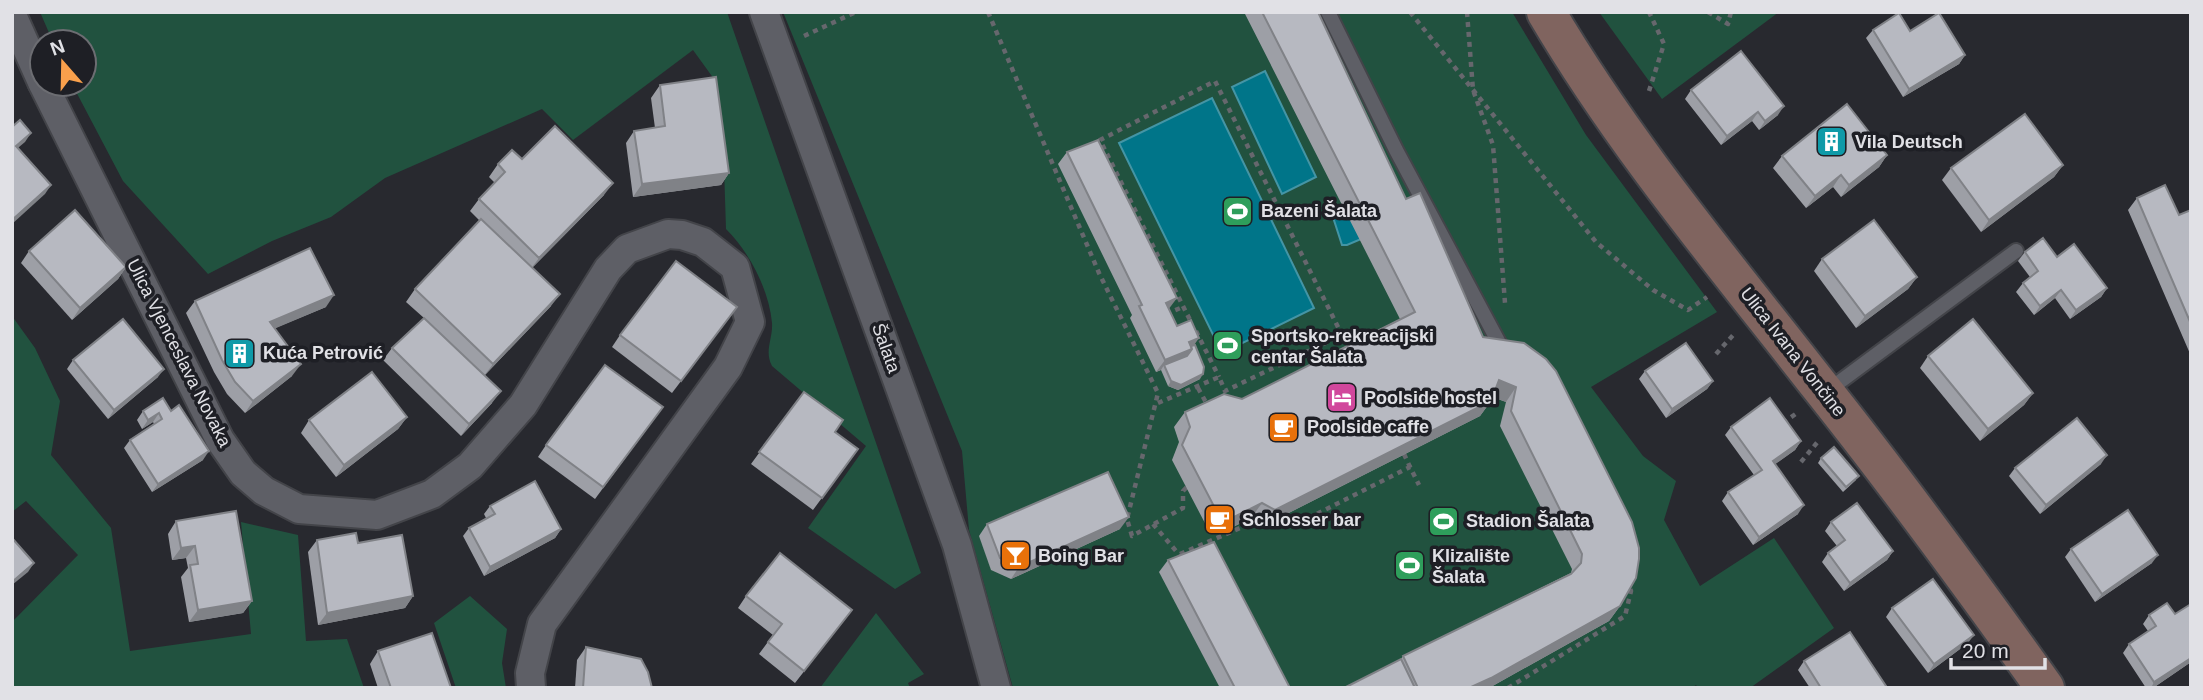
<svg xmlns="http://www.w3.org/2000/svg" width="2203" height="700" font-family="Helvetica,sans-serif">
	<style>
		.green { fill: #21523f }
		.water { fill: #007589; stroke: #4495a5; stroke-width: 2 }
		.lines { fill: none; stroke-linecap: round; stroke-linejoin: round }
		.lane-casing { stroke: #434449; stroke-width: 18 }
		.street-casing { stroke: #434449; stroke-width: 32 }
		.secondary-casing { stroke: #434449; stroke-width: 42 }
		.path { stroke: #66676d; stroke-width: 4.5; stroke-dasharray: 5 5; stroke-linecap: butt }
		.lane { stroke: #5e5f66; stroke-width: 14 }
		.street { stroke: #5e5f66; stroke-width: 28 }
		.secondary { stroke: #80645f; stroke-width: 38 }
		.wall { fill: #9d9fa6 }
		.shaded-wall { fill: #808287 }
		.building { fill: #b7b9c1; stroke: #808287; stroke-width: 2 }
		.labels { text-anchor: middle; stroke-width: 7; stroke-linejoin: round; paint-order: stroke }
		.poi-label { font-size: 18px; font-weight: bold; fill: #e1e1e6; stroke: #1e1f25; text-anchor: start }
		.street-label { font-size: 18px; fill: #e1e1e6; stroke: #1e1f25 }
	</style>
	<rect width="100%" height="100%" fill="#28292f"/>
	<g class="green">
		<path d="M 40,12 L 727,12 L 921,573 L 895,589 L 808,528 L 866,446 L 772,366 C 764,351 773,339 772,323 C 769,289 749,252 726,229 L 724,167 L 714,79 L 693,50 L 573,140 L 542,109 L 385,178 L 331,217 L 272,241 L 208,274 L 123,181 L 72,84 L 84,84 L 84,42 L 53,42 Z"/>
		<path d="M 783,12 L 1512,12 L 1586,135 L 1717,312 L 1591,387 L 1643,456 L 1676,481 L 1664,520 L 1700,586 L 1774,538 L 1834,628 L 1750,688 L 1698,688 L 1696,685 L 1692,688 L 1013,688 L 969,530 L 962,451 Z"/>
		<path d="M 1599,12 L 1779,12 L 1662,99 Z"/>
		<path d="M 12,316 L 35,348 L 60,401 L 51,455 L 111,528 L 130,651 L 251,634 L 241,522 L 298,535 L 306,641 L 347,639 L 364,688 L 15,688 L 12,684 L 12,622 L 78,555 L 26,501 L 12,512 Z"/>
		<path d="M 470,596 L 507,629 L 502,663 L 506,688 L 456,688 L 434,623 Z"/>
		<path d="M 876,613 L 924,674 L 908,683 L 910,688 L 820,688 Z"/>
	</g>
	<g class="water">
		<path d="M 1265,71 L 1316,177 L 1282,194 L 1232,87 Z"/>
		<path d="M 1212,98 L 1314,308 L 1222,353 L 1119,143 Z"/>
		<path d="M 1359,200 L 1373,234 L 1347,245 L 1342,245 L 1332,214 L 1340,207 Z"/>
	</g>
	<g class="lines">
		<defs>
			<g id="lane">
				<path d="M 1328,12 L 1396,150 L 1506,356"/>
				<path d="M 1826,392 L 2016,251"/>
			</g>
			<g id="street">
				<path d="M 764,12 L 957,545 L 996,688"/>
				<path d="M 12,15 L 42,82"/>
				<path d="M 43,84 L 220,440 L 243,473 L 264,491 L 299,509 L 377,515 L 432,494 L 470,466 L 523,405 L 608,269 L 627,249 L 668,234 L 682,235 L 703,242 L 735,267 L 750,322 L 728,367 L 542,624 L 530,673 L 531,688"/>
			</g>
			<path id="secondary" d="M 1546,12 C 1623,143 1721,260 1814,379 C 1894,479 1970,583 2045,688"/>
		</defs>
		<use href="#lane" class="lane-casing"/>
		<use href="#street" class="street-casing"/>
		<use href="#secondary" class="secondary-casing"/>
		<g class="path">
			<path d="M 988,12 L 1099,273 L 1158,393 L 1127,519 L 1132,536 L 1183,508 L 1183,491 L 1187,487"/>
			<path d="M 1410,12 L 1596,242 L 1653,290 L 1688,310 L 1707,297"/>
			<path d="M 1467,12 L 1473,90 L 1493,145 L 1505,303"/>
			<path d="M 1708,12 L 1728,24 L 1731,12"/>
			<path d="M 804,36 L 856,12"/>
			<path d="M 1649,91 L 1664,44 L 1649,12"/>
			<path d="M 1166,314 L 1183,307"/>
			<path d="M 1196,331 L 1219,377"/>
			<path d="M 1716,354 L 1734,334"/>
			<path d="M 1198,388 L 1208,406"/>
			<path d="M 1158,403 L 1219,377 L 1225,391 L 1342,335 L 1215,81 L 1100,140 L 1192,324"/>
			<path d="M 1783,423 L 1797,413"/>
			<path d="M 1404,454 L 1410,467"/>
			<path d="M 1801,462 L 1820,439"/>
			<path d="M 1281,517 L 1297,524 L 1410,467 L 1419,485"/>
			<path d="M 1153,524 L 1182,558"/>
			<path d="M 1180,554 L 1256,521"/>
			<path d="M 1508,688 L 1625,616 L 1631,591 L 1628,584"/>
		</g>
		<use href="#lane" class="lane"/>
		<use href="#street" class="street"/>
		<use href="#secondary" class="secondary"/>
	</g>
	<g class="wall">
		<path d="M 1244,12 L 1318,12 L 1406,199 L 1483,337 L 1524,343 L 1620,606 L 1609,621 L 1489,688 L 1344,688 L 1401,659 L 1403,656 L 1571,573 L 1572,569 L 1500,426 L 1506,402 L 1492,397 L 1491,401 L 1480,416 L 1265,525 L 1251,518 L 1221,533 L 1208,529 L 1172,460 L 1179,442 L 1174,427 L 1185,412 L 1242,399 L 1400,319 Z"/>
		<path d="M 1873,30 L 1910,31 L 1965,55 L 1959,64 L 1903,97 L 1866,38 Z"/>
		<path d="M 660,85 L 729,173 L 721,185 L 633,197 L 626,143 L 634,131 L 655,128 L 651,98 Z"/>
		<path d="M 1691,90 L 1778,115 L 1759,130 L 1752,121 L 1721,145 L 1685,99 Z"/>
		<path d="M 1067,152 L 1169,309 L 1177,326 L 1193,346 L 1200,379 L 1178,390 L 1168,386 L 1161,370 L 1156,372 L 1130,318 L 1132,315 L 1058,164 Z"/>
		<path d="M 1887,155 L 1879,167 L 1841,197 L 1833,187 L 1806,208 L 1773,168 L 1782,156 Z"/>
		<path d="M 522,159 L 604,195 L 532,268 L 551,306 L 485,375 L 492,403 L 461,436 L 383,360 L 392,348 L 424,318 L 406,302 L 415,289 L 480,221 L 470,211 L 479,199 L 495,183 L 489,177 L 498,164 Z"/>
		<path d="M 2063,165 L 2054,177 L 1981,232 L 1942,180 L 1951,168 Z"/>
		<path d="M 2137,198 L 2179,215 L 2191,210 L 2191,356 L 2128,210 Z"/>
		<path d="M 29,251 L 126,267 L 118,279 L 72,320 L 21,263 Z"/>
		<path d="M 2025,252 L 2057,257 L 2107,288 L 2101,297 L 2070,319 L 2055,298 L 2034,315 L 2016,292 L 2023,283 L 2030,277 L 2018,261 Z"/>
		<path d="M 1822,259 L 1917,277 L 1908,289 L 1856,328 L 1814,271 Z"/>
		<path d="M 195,301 L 326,307 L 275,328 L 292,376 L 245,413 L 227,394 L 214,372 L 186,313 Z"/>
		<path d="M 728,319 L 672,393 L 612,347 L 620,335 Z"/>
		<path d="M 1928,356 L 2033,393 L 2024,405 L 1980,441 L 1920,368 Z"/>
		<path d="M 73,360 L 158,377 L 108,419 L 67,369 Z"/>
		<path d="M 1645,371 L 1713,381 L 1707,389 L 1666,418 L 1639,379 Z"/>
		<path d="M 804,392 L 835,432 L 858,449 L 813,510 L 751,464 Z"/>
		<path d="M 163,398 L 203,460 L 152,492 L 124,448 L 130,440 L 154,424 L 153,422 L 142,429 L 137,420 L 143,411 Z"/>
		<path d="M 663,407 L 595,499 L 538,457 L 546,445 Z"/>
		<path d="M 407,417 L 398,429 L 336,477 L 301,433 L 309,420 Z"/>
		<path d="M 1731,427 L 1801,441 L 1795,450 L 1775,464 L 1798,514 L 1753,545 L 1722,501 L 1728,492 L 1754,475 L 1725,435 Z"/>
		<path d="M 1821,458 L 1856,480 L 1843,492 L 1818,463 Z"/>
		<path d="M 2101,464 L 2040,514 L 2009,476 L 2015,468 Z"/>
		<path d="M 490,506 L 561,529 L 555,538 L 484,576 L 463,536 L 469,528 L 486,518 L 484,514 Z"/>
		<path d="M 176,521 L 252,601 L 243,613 L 189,622 L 181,577 L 188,568 L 186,558 L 172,560 L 168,534 Z"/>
		<path d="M 1831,522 L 1893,551 L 1887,560 L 1844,591 L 1822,562 L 1828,553 L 1837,546 L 1825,531 Z"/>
		<path d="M 987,524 L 1120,529 L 1011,579 L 991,570 L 979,536 Z"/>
		<path d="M 317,540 L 358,543 L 413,596 L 405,608 L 318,625 L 308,552 Z"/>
		<path d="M 2071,549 L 2152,563 L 2095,602 L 2065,557 Z"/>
		<path d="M 1168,560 L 1290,688 L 1220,688 L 1159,572 Z"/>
		<path d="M 746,596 L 852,610 L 795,683 L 759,654 L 773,635 L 738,608 Z"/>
		<path d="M 2191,604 L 2191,662 L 2153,688 L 2146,688 L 2123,653 L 2129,644 L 2148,631 L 2143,624 L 2149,615 L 2175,614 Z"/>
		<path d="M 1892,608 L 1968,643 L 1928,673 L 1886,617 Z"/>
		<path d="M 586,647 L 652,688 L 575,688 L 577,660 Z"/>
		<path d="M 378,651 L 451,688 L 378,688 L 370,664 Z"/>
		<path d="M 1804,661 L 1885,688 L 1810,688 L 1798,670 Z"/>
	</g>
	<g class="shaded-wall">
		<path d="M 1965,55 L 1959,64 L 1903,97 L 1909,89 Z"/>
		<path d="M 1784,106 L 1778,115 L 1759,130 L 1765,121 Z"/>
		<path d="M 1758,112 L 1752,121 L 1721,145 L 1727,136 Z"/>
		<path d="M 31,133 L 25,142 L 12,153 L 16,146 Z"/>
		<path d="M 1887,155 L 1879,167 L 1841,197 L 1849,185 Z"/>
		<path d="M 2063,165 L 2054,177 L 1981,232 L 1989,220 Z"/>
		<path d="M 729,173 L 721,185 L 633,197 L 642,184 Z"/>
		<path d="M 1841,175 L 1833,187 L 1806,208 L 1815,196 Z"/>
		<path d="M 613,183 L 604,195 L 530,270 L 539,258 Z"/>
		<path d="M 51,185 L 45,194 L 12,224 L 12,220 Z"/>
		<path d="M 126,267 L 118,279 L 72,320 L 80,308 Z"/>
		<path d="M 1917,277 L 1908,289 L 1856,328 L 1865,316 Z"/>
		<path d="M 2107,288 L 2101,297 L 2070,319 L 2076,310 Z"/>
		<path d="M 2061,290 L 2055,298 L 2034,315 L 2040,306 Z"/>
		<path d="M 560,294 L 551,306 L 484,376 L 493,364 Z"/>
		<path d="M 334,295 L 326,307 L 262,334 L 270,322 Z"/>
		<path d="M 1177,298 L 1168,310 L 1166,303 Z"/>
		<path d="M 1199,338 L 1183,361 L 1164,365 L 1161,370 L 1156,372 L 1165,360 L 1189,342 Z"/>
		<path d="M 301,364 L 292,376 L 245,413 L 253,401 Z"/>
		<path d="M 164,369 L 158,377 L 108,419 L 114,410 Z"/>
		<path d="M 1203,374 L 1200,379 L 1178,390 L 1168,386 L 1171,381 Z"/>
		<path d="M 1499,380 L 1516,387 L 1506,402 L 1488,395 Z"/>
		<path d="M 1713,381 L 1707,389 L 1666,418 L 1672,409 Z"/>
		<path d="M 501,391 L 492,403 L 461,436 L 469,424 Z"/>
		<path d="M 2033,393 L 2024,405 L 1980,441 L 1988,429 Z"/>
		<path d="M 1491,401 L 1480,416 L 1265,525 L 1275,510 Z"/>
		<path d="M 159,413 L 153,422 L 142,429 L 148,420 Z"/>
		<path d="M 407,417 L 398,429 L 336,477 L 344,465 Z"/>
		<path d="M 1801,441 L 1795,450 L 1767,470 L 1773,461 Z"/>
		<path d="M 209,451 L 203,460 L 152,492 L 158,484 Z"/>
		<path d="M 2107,455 L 2101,464 L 2040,514 L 2046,505 Z"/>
		<path d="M 1262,503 L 1251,518 L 1221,533 L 1208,529 L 1218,514 Z"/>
		<path d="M 1804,505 L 1798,514 L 1753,545 L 1759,537 Z"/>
		<path d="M 1129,517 L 1120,529 L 1011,579 L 1019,567 Z"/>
		<path d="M 561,529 L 555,538 L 484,576 L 490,567 Z"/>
		<path d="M 195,546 L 186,558 L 172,560 L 181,548 Z"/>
		<path d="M 1893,551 L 1887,560 L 1844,591 L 1850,583 Z"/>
		<path d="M 2158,555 L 2152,563 L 2095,602 L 2102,594 Z"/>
		<path d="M 34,563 L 28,572 L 12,585 L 12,582 Z"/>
		<path d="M 413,596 L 405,608 L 318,625 L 327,613 Z"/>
		<path d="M 252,601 L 243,613 L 189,622 L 198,610 Z"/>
		<path d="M 1620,606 L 1609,621 L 1489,688 L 1469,688 Z"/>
		<path d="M 1974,635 L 1968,643 L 1928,673 L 1934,664 Z"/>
		<path d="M 2191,658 L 2191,662 L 2153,688 L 2151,688 L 2154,682 Z"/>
	</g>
	<g class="building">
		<path d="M 1262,12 L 1318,12 L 1406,199 L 1420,193 L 1483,337 L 1524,343 L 1546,359 L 1556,371 L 1632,522 L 1639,548 L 1639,559 L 1636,578 L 1620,606 L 1491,678 L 1469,688 L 1418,688 L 1403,656 L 1571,574 L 1581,563 L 1582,554 L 1511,411 L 1516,387 L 1499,380 L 1491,401 L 1275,510 L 1262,503 L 1232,518 L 1218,514 L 1182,445 L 1190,427 L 1185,412 L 1224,394 L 1242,399 L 1415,312 Z"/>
		<path d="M 1899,13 L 1910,31 L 1939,13 L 1965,55 L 1909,89 L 1873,30 Z"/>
		<path d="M 1741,51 L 1784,106 L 1765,121 L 1758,112 L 1727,136 L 1691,90 Z"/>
		<path d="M 716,77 L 729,173 L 642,184 L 634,131 L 665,126 L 660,85 Z"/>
		<path d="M 1847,104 L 1887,155 L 1849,185 L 1841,175 L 1815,196 L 1782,156 Z"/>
		<path d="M 2025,114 L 2063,165 L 1989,220 L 1951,168 Z"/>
		<path d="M 20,120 L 31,133 L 16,146 L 51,185 L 12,220 L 12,127 Z"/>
		<path d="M 555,126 L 613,183 L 539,258 L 479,199 L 505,172 L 498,164 L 512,150 L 522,159 Z"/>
		<path d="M 1098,140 L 1177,298 L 1166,303 L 1177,326 L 1191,320 L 1199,338 L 1189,342 L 1192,349 L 1165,360 L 1139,306 L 1142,305 L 1067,152 Z"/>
		<path d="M 2165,185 L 2179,215 L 2191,210 L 2191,324 L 2137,198 Z"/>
		<path d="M 75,210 L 126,267 L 80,308 L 29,251 Z"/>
		<path d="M 481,219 L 560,294 L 493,364 L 415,289 Z"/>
		<path d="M 1874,220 L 1917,277 L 1865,316 L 1822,259 Z"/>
		<path d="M 2043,238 L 2057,257 L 2074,244 L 2107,288 L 2076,310 L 2061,290 L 2040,306 L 2023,283 L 2038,271 L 2025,252 Z"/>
		<path d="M 310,248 L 334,295 L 270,322 L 301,364 L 253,401 L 235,382 L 222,360 L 195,301 Z"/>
		<path d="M 676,261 L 737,307 L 681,381 L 620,335 Z"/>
		<path d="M 424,318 L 501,391 L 469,424 L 392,348 Z"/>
		<path d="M 123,319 L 164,369 L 114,410 L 73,360 Z"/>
		<path d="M 1973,319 L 2033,393 L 1988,429 L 1928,356 Z"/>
		<path d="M 1686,343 L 1713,381 L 1672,409 L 1645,371 Z"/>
		<path d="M 1195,345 L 1204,367 L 1203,374 L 1181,385 L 1171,381 L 1164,365 L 1187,356 L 1192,349 L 1191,346 Z"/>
		<path d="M 605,365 L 663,407 L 603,487 L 546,445 Z"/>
		<path d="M 372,372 L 407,417 L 344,465 L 309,420 Z"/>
		<path d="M 804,392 L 843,420 L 835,432 L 858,449 L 822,498 L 759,452 Z"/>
		<path d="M 163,398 L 171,411 L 179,405 L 209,451 L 158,484 L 130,440 L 162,419 L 159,413 L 148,420 L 143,411 Z"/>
		<path d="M 1770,398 L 1801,441 L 1773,461 L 1804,505 L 1759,537 L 1728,492 L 1762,470 L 1731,427 Z"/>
		<path d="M 2077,418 L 2107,455 L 2046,505 L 2015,468 Z"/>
		<path d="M 1834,447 L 1859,476 L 1846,487 L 1821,458 Z"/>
		<path d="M 1108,472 L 1129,517 L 1019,567 L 1000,558 L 987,524 Z"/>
		<path d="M 535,481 L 561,529 L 490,567 L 469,528 L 495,514 L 490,506 Z"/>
		<path d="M 1857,503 L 1893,551 L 1850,583 L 1828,553 L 1845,540 L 1831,522 Z"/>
		<path d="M 2128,510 L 2158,555 L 2102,594 L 2071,549 Z"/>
		<path d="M 236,511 L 252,601 L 198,610 L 190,565 L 198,564 L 195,546 L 181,548 L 176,521 Z"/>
		<path d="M 356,533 L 358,543 L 402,535 L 413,596 L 327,613 L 317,540 Z"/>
		<path d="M 12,538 L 34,563 L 12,582 Z"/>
		<path d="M 1214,542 L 1290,688 L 1235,688 L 1168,560 Z"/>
		<path d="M 780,553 L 852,610 L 804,671 L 768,642 L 782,624 L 746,596 Z"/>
		<path d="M 1933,579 L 1974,635 L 1934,664 L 1892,608 Z"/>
		<path d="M 2167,603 L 2175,614 L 2191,604 L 2191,658 L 2154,682 L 2129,644 L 2156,626 L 2149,615 Z"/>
		<path d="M 1850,632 L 1886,686 L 1883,688 L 1821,688 L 1804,661 Z"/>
		<path d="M 432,633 L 451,688 L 391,688 L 378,651 Z"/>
		<path d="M 586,647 L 641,659 L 648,672 L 652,688 L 583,688 Z"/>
		<path d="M 1401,659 L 1415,688 L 1344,688 Z"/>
	</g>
	<defs>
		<symbol id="building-square" viewBox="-11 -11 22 22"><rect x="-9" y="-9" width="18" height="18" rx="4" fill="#0f9aa8" stroke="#1e1f25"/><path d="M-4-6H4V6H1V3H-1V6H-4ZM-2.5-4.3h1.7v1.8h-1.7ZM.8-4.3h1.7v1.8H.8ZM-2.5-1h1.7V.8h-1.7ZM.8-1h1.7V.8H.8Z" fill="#fff"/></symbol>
		<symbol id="stadium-square" viewBox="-11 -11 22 22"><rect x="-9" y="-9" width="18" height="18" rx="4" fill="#2e9e5b" stroke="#1e1f25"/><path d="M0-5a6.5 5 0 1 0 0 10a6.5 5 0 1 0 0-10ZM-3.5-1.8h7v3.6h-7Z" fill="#fff"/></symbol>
		<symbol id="hotel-square" viewBox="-11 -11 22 22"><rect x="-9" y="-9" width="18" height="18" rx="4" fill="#d1479c" stroke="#1e1f25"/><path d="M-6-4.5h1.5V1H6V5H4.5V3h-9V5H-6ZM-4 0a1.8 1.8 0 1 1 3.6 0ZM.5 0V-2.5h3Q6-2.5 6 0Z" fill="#fff"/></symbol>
		<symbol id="cafe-square" viewBox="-11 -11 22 22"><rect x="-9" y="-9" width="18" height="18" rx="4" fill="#e8710a" stroke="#1e1f25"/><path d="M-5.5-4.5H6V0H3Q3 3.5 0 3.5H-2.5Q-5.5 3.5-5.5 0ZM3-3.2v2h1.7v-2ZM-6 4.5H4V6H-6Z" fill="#fff"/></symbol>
		<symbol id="bar-square" viewBox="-11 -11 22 22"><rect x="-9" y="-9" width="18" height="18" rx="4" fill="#e8710a" stroke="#1e1f25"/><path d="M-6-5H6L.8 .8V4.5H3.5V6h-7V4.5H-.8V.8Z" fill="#fff"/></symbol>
	</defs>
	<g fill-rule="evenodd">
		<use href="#building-square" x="1814" y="124" width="35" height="35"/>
		<use href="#stadium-square" x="1220" y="194" width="35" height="35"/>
		<use href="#stadium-square" x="1210" y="328" width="35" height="35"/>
		<use href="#building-square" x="222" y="336" width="35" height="35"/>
		<use href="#hotel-square" x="1324" y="380" width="35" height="35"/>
		<use href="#cafe-square" x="1266" y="410" width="35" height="35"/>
		<use href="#cafe-square" x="1202" y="502" width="35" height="35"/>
		<use href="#stadium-square" x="1426" y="504" width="35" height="35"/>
		<use href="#bar-square" x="998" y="538" width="35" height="35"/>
		<use href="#stadium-square" x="1392" y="548" width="35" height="35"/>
	</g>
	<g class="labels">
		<g class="poi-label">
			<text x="1855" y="148">Vila Deutsch</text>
			<text x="1261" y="217">Bazeni Šalata</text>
			<text x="1251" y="342">Sportsko-rekreacijski<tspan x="1251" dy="21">centar Šalata</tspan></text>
			<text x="263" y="359">Kuća Petrović</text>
			<text x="1364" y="404">Poolside hostel</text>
			<text x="1307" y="433">Poolside caffe</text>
			<text x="1242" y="526">Schlosser bar</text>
			<text x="1466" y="527">Stadion Šalata</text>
			<text x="1038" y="562">Boing Bar</text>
			<text x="1432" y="562">Klizalište<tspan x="1432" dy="21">Šalata</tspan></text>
		</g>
		<g class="street-label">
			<text transform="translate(886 348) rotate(70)" y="6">Šalata</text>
			<text transform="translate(1793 352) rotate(52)" y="6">Ulica Ivana Vončine</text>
			<text transform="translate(179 353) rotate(63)" y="6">Ulica Vjenceslava Novaka</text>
		</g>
	</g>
	<rect width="2203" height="700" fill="none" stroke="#e1e1e6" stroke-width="28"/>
	<g transform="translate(63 63) rotate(340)"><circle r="33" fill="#1e1f25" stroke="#6c6d72" stroke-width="2"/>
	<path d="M0-5L12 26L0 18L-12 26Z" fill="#f9a04c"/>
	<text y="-10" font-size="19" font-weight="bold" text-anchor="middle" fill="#e1e1e6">N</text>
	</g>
	<path d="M1951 658v10h94v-10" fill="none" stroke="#e1e1e6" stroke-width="3.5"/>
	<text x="1962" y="658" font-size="21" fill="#e1e1e6" stroke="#1e1f25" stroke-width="5" paint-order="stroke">20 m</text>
</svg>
